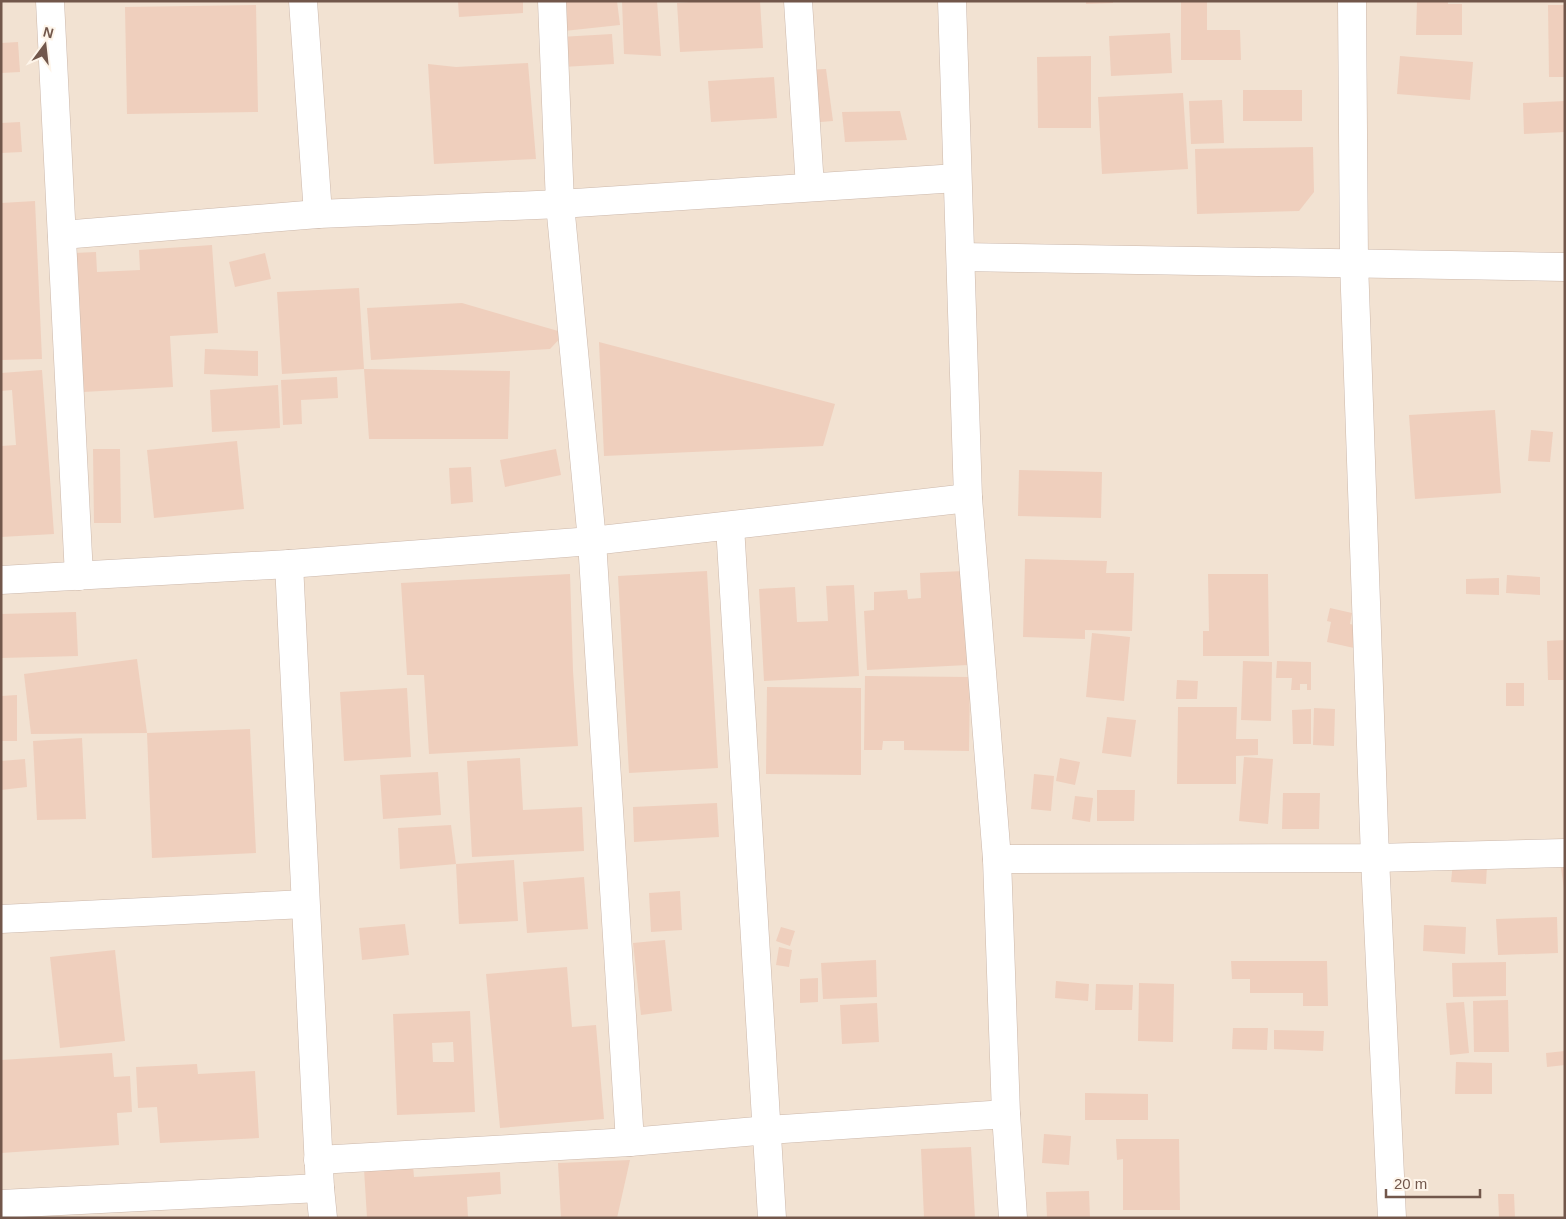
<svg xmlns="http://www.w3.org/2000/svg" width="1566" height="1219" font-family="Helvetica,sans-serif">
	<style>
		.residential { fill: #f2e2d2 }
		.building { fill: #efcfbd; fill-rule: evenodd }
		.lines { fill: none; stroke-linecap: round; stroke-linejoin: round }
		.minor-casing { stroke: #ccb8ab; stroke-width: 29 }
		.minor { stroke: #fff; stroke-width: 28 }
	</style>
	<rect width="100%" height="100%" fill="#fbf1e4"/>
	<rect class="residential" x="1" y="1" width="1564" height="1217"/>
	<g class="building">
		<path d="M 458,1 L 523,1 L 523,13 L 459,17 Z"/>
		<path d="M 561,1 L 617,1 L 620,25 L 564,31 Z"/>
		<path d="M 622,1 L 657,1 L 661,56 L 624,54 Z"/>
		<path d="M 703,1 L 760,1 L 763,48 L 680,52 L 677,3 Z"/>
		<path d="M 1086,1 L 1113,1 L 1113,3 L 1086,4 Z"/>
		<path d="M 1181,1 L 1207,1 L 1207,30 L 1240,30 L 1241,60 L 1181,60 Z"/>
		<path d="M 1417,1 L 1448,1 L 1448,4 L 1462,4 L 1462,35 L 1416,35 Z"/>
		<path d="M 256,5 L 258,112 L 127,114 L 125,7 Z"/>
		<path d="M 1548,5 L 1565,5 L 1565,77 L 1549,77 Z"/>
		<path d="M 1170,33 L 1172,73 L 1111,76 L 1109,36 Z"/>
		<path d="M 612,34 L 614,64 L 563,67 L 560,37 Z"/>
		<path d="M 18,42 L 20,72 L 1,73 L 1,43 Z"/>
		<path d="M 1091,56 L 1091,128 L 1038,128 L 1037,57 Z"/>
		<path d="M 1400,56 L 1473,62 L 1470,100 L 1397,94 Z"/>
		<path d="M 528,63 L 536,159 L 434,164 L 428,64 L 456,67 Z"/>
		<path d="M 826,69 L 833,121 L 808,123 L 804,70 Z"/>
		<path d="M 774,77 L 777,118 L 711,122 L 708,81 Z"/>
		<rect x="1243" y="90" width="59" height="31"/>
		<path d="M 1183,93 L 1188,169 L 1102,174 L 1098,97 Z"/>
		<path d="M 1222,100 L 1224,143 L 1191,144 L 1189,101 Z"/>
		<path d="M 1565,101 L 1565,132 L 1524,134 L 1523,103 Z"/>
		<path d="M 900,111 L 907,140 L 845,142 L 842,112 Z"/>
		<path d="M 20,122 L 22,152 L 1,153 L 1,123 Z"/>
		<path d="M 1313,147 L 1314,192 L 1299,211 L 1197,214 L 1195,149 Z"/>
		<path d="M 35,201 L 42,359 L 1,360 L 1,203 Z"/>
		<path d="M 212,245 L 218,333 L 170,336 L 173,387 L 83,392 L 74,253 L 96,252 L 97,272 L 140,270 L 139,250 Z"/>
		<path d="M 265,253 L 271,279 L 235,287 L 229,262 Z"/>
		<path d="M 359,288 L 364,369 L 282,374 L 277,292 Z"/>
		<path d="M 462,303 L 565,333 L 550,349 L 371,360 L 367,308 Z"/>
		<path d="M 599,342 L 835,404 L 823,446 L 604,456 Z"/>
		<path d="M 205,349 L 258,351 L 258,376 L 204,374 Z"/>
		<path d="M 364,369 L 510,371 L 508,439 L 369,439 Z"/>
		<path d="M 42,370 L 54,534 L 1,537 L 1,446 L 16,445 L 12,390 L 1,391 L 1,373 Z"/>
		<path d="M 337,377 L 338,398 L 301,400 L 302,424 L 283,425 L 281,380 Z"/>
		<path d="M 278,385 L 280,428 L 212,432 L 210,390 Z"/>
		<path d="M 1495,410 L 1501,493 L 1415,499 L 1409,415 Z"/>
		<path d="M 1531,430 L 1553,432 L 1550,462 L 1528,461 Z"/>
		<path d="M 237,441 L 244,509 L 154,518 L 147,450 Z"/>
		<path d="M 93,449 L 120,449 L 121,523 L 94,523 Z"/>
		<path d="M 556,449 L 561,475 L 505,487 L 500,460 Z"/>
		<path d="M 471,467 L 473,502 L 451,504 L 449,468 Z"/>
		<path d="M 1019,470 L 1102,472 L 1101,518 L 1018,516 Z"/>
		<path d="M 1025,559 L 1107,561 L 1106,573 L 1134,573 L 1132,631 L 1085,630 L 1085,639 L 1023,637 Z"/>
		<path d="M 707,571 L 718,768 L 629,773 L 618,576 Z"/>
		<path d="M 964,571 L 968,665 L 867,670 L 864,611 L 874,610 L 874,592 L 907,590 L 908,599 L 921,598 L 920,573 Z"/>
		<path d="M 570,574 L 573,671 L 578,746 L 429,754 L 424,675 L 407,675 L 401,583 Z"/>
		<path d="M 1208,574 L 1268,574 L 1269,656 L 1203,656 L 1203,631 L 1209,631 Z"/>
		<path d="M 1507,575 L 1540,577 L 1540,595 L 1506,593 Z"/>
		<path d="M 1499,578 L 1499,595 L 1466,594 L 1466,579 Z"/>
		<path d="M 854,585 L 859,676 L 764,681 L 759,589 L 795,587 L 797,622 L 828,621 L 826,586 Z"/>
		<path d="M 1330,608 L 1352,613 L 1350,624 L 1359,626 L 1354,648 L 1327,642 L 1331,622 L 1327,621 Z"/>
		<path d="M 76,612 L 78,656 L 1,658 L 1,614 Z"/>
		<path d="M 1092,633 L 1130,637 L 1124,701 L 1086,697 Z"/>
		<path d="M 1565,640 L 1565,680 L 1548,680 L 1547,641 Z"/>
		<path d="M 137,659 L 147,733 L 31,734 L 24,674 Z"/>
		<path d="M 1243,661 L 1272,662 L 1271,721 L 1241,720 Z"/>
		<path d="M 1277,661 L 1311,662 L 1311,690 L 1307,690 L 1307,684 L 1300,684 L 1300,690 L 1291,690 L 1292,678 L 1276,678 Z"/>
		<path d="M 865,676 L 970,677 L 969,751 L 904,750 L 904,741 L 883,741 L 882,750 L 864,750 Z"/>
		<path d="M 1177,680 L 1198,681 L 1197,699 L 1176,699 Z"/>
		<rect x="1506" y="683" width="18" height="23"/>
		<path d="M 767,687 L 861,688 L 861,775 L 766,774 Z"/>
		<path d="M 407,688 L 411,757 L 344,761 L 340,692 Z"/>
		<path d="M 17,695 L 17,741 L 1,741 L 1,696 Z"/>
		<path d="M 1178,707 L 1237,707 L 1236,739 L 1258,739 L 1258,755 L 1236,756 L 1236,784 L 1177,784 Z"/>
		<path d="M 1314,708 L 1335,709 L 1334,746 L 1313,745 Z"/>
		<path d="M 1311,709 L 1311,744 L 1293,744 L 1292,710 Z"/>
		<path d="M 1107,717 L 1136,720 L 1131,757 L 1102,753 Z"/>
		<path d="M 250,729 L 256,853 L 152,858 L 147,733 Z"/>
		<path d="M 82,738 L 86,819 L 37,820 L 33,741 Z"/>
		<path d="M 1244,757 L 1273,759 L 1268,824 L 1239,821 Z"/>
		<path d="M 520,758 L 523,810 L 582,807 L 584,851 L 472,857 L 467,761 Z"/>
		<path d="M 1060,758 L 1080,762 L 1075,785 L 1056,781 Z"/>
		<path d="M 25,759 L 27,787 L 1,790 L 1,761 Z"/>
		<path d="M 438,772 L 441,815 L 383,819 L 380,775 Z"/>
		<path d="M 1034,774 L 1054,776 L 1051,811 L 1031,809 Z"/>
		<path d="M 1097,790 L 1135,790 L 1134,821 L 1097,821 Z"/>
		<path d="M 1283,793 L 1320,793 L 1319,829 L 1282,829 Z"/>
		<path d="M 1075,796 L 1093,798 L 1090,822 L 1072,819 Z"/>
		<path d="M 717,803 L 719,837 L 634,842 L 633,807 Z"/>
		<path d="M 451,825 L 456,864 L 400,869 L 398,828 Z"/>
		<path d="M 514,860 L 518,921 L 459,924 L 456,864 Z"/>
		<path d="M 1453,862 L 1487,865 L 1486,884 L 1451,882 Z"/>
		<path d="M 1565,867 L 1565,888 L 1564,889 L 1561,868 Z"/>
		<path d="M 584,877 L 588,929 L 527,933 L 523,882 Z"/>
		<path d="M 680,891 L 682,930 L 651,932 L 649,893 Z"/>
		<path d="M 1557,917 L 1558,953 L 1498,955 L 1496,919 Z"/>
		<path d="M 405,924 L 409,955 L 362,960 L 359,928 Z"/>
		<path d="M 1424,925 L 1466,927 L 1465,954 L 1423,951 Z"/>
		<path d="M 781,927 L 795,931 L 790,946 L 776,941 Z"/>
		<path d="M 665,940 L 672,1011 L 641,1015 L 633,943 Z"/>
		<path d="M 779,947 L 792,950 L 789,967 L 776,965 Z"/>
		<path d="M 115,950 L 125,1041 L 60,1048 L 50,957 Z"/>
		<path d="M 876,960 L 877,997 L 823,999 L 821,963 Z"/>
		<path d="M 1231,961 L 1327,961 L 1328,1006 L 1303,1006 L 1303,993 L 1250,993 L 1250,979 L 1232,979 Z"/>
		<path d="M 1506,962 L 1506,996 L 1453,997 L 1452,963 Z"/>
		<path d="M 567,967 L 572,1027 L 596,1025 L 604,1119 L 500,1128 L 486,974 Z"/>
		<path d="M 818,978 L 818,1002 L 800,1003 L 800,979 Z"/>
		<path d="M 1056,981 L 1089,984 L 1088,1001 L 1055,998 Z"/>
		<path d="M 1139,983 L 1174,984 L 1173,1042 L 1138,1041 Z"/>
		<path d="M 1096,984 L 1133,985 L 1132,1010 L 1095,1010 Z"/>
		<path d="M 1508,1000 L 1509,1052 L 1474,1052 L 1473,1001 Z"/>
		<path d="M 1464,1002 L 1469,1053 L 1450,1055 L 1446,1003 Z"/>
		<path d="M 877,1003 L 879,1042 L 842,1044 L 840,1005 Z"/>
		<path d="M 470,1011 L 475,1112 L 397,1115 L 393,1014 ZM 453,1042 L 454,1062 L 433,1062 L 432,1043 Z"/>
		<path d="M 1233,1028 L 1268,1028 L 1267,1050 L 1232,1049 Z"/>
		<path d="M 1274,1030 L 1324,1031 L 1323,1051 L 1274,1049 Z"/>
		<path d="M 1565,1051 L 1565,1065 L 1547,1067 L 1546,1053 Z"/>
		<path d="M 112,1053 L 114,1077 L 130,1076 L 132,1112 L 117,1113 L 119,1145 L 1,1153 L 1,1060 Z"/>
		<path d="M 1456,1062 L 1492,1063 L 1492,1094 L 1455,1094 Z"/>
		<path d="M 197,1064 L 198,1074 L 255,1071 L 259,1138 L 160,1143 L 157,1107 L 138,1108 L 136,1067 Z"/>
		<path d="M 1085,1093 L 1148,1094 L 1148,1120 L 1085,1120 Z"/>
		<path d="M 1044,1134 L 1071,1136 L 1069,1165 L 1042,1163 Z"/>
		<path d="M 1116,1139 L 1179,1139 L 1180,1210 L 1123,1210 L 1123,1159 L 1117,1160 Z"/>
		<path d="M 971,1147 L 975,1218 L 924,1218 L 921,1149 Z"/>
		<path d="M 630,1160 L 617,1218 L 561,1218 L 558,1163 Z"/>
		<path d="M 413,1166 L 414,1177 L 500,1172 L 501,1194 L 467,1197 L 468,1218 L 367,1218 L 364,1169 Z"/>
		<path d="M 1089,1191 L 1090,1218 L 1047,1218 L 1046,1192 Z"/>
		<path d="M 1498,1194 L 1514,1194 L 1515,1218 L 1499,1218 Z"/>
	</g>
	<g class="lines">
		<defs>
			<g id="minor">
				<path d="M 50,1 L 79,576"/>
				<path d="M 303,1 L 318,214"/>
				<path d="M 552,1 L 560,204 L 592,541 L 630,1142"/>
				<path d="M 798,1 L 810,187"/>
				<path d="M 952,1 L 968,498 L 997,859 L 1006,1114 L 1013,1218"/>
				<path d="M 1352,1 L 1354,262 L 1375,858 L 1392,1218"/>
				<path d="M 62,235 L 318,214 L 560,204 L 957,178"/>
				<path d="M 961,257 L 1565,267"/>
				<path d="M 730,526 L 772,1218"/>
				<path d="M 289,564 L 320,1188 L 323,1218"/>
				<path d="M 1,580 L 289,564 L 592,541 L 968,498"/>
				<path d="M 997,859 L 1375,858 L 1565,853"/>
				<path d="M 1,919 L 305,904"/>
				<path d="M 318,1160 L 630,1142 L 768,1130 L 1006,1114"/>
				<path d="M 1,1204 L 320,1188"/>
			</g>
		</defs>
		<use href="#minor" class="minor-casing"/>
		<use href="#minor" class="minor"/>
	</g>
	<rect width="1566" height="1219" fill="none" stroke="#72574b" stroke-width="5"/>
	<g transform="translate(45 45) rotate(15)" stroke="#fef5ea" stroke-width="4" paint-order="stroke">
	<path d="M0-4L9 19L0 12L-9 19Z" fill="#72574b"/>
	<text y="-8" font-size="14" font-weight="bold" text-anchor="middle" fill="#72574b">N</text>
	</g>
	<path d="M1386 1189v8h94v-8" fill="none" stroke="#72574b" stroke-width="2.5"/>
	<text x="1394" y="1189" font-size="15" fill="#72574b" stroke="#fef5ea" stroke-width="4" paint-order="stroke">20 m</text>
</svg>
